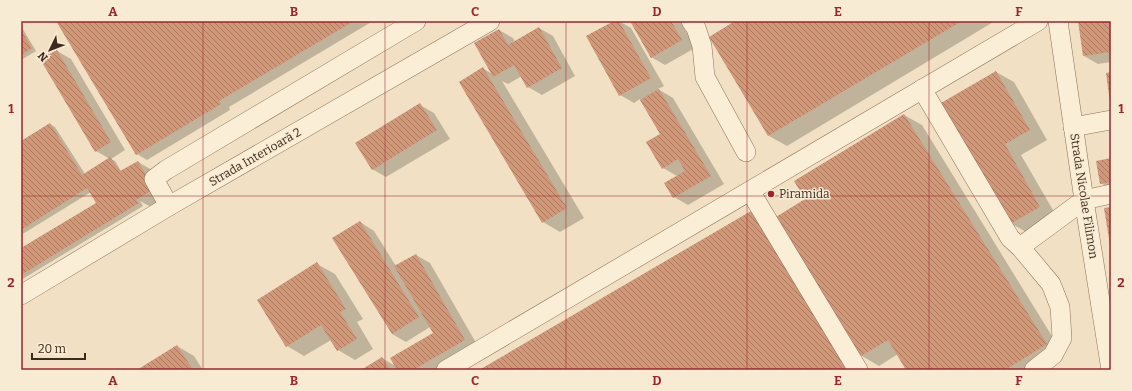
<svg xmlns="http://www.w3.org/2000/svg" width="1132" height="391" font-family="Bitter,serif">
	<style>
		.shadow { fill: #0003 }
		.building { fill: url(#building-back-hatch) }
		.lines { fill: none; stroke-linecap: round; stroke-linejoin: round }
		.minor-casing { stroke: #8c7158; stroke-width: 20 }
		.minor { stroke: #fbeed7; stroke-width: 19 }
		.grid { fill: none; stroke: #9f252d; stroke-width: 1; stroke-opacity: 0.55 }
		.poi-dot { fill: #9f252d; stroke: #f8ebd3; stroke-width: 1.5 }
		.labels { text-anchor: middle; stroke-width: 3; stroke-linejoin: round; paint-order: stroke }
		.street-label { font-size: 12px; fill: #3b2a1d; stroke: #f8ebd3 }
		.poi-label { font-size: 12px; fill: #3b2a1d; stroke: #f8ebd3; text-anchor: start }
		.neatline { fill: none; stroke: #9f252d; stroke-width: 1.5 }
		.grid-label { font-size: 13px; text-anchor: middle; font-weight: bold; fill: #9f252d }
	</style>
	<defs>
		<pattern id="building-back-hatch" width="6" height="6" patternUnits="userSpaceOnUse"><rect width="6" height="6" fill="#d19777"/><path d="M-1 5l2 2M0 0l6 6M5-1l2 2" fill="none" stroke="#ab7b61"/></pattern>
	</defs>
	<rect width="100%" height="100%" fill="#f1e0c3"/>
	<g class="shadow">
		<path d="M 57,21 L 373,21 L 229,107 L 230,110 L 147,160 L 137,154 Z"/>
		<path d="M 616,21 L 619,21 L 631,28 L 664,86 L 658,89 L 673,98 L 724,184 L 688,205 L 674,197 L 677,176 L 663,168 L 661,135 L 640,99 L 634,103 L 620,95 Z"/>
		<path d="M 631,21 L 680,21 L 695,48 L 665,65 L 651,57 Z"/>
		<path d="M 737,21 L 995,21 L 787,146 L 769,136 L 710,37 Z"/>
		<path d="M 1079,21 L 1111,21 L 1111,62 L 1098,64 L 1084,56 Z"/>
		<path d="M 21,26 L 36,51 L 21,60 Z"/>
		<path d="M 539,28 L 553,36 L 575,76 L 542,95 L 528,87 L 522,76 L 508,84 L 502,81 L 584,218 L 560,232 L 543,222 L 483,69 L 493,74 L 499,30 L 513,38 L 515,42 Z"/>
		<path d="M 57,51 L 71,59 L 125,150 L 111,159 L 115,161 L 121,171 L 138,162 L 152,170 L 168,197 L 151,207 L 140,201 L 143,206 L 21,280 L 21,249 L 98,203 L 91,192 L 21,235 L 21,142 L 50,124 L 55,127 L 85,174 L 110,159 L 96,151 Z"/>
		<path d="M 996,72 L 1014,82 L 1047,140 L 1021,155 L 1057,217 L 1028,233 L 1010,223 Z"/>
		<path d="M 420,105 L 434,113 L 450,139 L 386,177 L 372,169 Z"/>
		<path d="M 904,115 L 922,125 L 1063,354 L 1038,370 L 908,370 L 898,354 L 879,366 L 862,356 L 777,218 L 807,199 Z"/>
		<path d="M 1111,159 L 1111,189 L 1101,183 Z"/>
		<path d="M 360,222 L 374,231 L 396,266 L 416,255 L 430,263 L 479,348 L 441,370 L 363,370 L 382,358 L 397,367 L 434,334 L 430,327 L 406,342 L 392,334 Z"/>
		<path d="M 317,264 L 335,274 L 363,319 L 357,322 L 373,349 L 355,360 L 338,350 L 331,340 L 304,356 L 287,346 Z"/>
		<path d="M 177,346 L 194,356 L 203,370 L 143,370 Z"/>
	</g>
	<g class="building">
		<path d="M 56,21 L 354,21 L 219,101 L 221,104 L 136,155 Z"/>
		<path d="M 614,21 L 619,21 L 651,78 L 619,96 L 586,36 Z"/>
		<path d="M 630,21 L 671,21 L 682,40 L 651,58 Z"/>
		<path d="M 735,21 L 962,21 L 768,136 L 709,37 Z"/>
		<path d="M 1078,21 L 1111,21 L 1111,52 L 1083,56 Z"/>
		<path d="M 539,27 L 562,68 L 527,88 L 514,65 L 493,77 L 474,43 L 499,29 L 508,45 Z"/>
		<path d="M 21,30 L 32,48 L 21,55 Z"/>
		<path d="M 57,50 L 111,142 L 95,152 L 40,59 Z"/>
		<path d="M 483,67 L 567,208 L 542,223 L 459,82 Z"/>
		<path d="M 996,71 L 1030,130 L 1005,144 L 1040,207 L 1010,224 L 941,103 Z"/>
		<path d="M 1111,72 L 1111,102 L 1110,102 L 1106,73 Z"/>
		<path d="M 659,89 L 711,176 L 673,198 L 664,183 L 685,171 L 678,159 L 662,169 L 646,142 L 660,134 L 640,100 Z"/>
		<path d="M 420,103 L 437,130 L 372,170 L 355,143 Z"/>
		<path d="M 904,114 L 1047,344 L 1005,370 L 906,370 L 888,340 L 861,356 L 776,217 L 805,199 L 794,181 Z"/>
		<path d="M 50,123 L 82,175 L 110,157 L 120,171 L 138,161 L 154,189 L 136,200 L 139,203 L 21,275 L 21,248 L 96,203 L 87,188 L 21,230 L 21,141 Z"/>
		<path d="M 1111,158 L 1111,182 L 1100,184 L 1096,161 Z"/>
		<path d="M 1111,207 L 1111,245 L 1110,245 L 1104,208 Z"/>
		<path d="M 751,211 L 851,370 L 479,370 Z"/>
		<path d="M 360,221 L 419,317 L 392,334 L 332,238 Z"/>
		<path d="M 416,254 L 465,340 L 413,370 L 397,370 L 390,358 L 433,333 L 394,266 Z"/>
		<path d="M 317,262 L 346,309 L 340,312 L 357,339 L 337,351 L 321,325 L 286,347 L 257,300 Z"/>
		<path d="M 177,345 L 193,370 L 142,370 L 140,368 Z"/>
		<path d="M 382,357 L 390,370 L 361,370 Z"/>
	</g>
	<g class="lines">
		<defs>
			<g id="minor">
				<path d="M 691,21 L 696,28 L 702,46 L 705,77 L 746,152"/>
				<path d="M 1058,21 L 1084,200 L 1111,370"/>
				<path d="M 922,89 L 1010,238 L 1020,247 L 1051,284 L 1060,307 L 1062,338 L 1053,355 L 1034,370"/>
				<path d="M 1073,127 L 1111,120"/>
				<path d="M 750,191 L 858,370"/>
				<path d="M 169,206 L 154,179 L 166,170 L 416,21"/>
				<path d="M 1020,247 L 1084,200 L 1111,194"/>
				<path d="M 21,295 L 169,206 L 490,21"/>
				<path d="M 446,370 L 1038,21"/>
			</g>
		</defs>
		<use href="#minor" class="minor-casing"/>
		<use href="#minor" class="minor"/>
	</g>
	<path class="grid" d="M 203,21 L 203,370M 385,21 L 385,370M 566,21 L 566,370M 747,21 L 747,370M 929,21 L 929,370M 21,196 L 1111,196"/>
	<circle class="poi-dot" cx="771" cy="194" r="4"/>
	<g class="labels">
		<g class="street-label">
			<text transform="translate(255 157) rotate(-30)" y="4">Strada Interioară 2</text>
			<text transform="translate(1084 196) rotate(81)" y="4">Strada Nicolae Filimon</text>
		</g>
		<g class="poi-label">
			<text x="779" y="198">Piramida</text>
		</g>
	</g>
	<rect width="1132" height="391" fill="none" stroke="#f8ebd3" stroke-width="44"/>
	<g transform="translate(50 50) rotate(227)" stroke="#f8ebd3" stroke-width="3" paint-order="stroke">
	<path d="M0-3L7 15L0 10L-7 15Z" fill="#3b2a1d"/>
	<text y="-6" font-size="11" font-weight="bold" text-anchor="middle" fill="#3b2a1d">N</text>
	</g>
	<path d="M32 353v6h53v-6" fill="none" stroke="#3b2a1d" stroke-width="2"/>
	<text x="38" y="353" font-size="12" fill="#3b2a1d" stroke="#f8ebd3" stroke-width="3" paint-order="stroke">20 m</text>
	<rect x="22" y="22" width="1088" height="347" class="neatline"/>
	<g class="grid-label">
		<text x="113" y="16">A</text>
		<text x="294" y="16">B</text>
		<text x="475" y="16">C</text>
		<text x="657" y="16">D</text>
		<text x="838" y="16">E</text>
		<text x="1019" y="16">F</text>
		<text x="11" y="113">1</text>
		<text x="1121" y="113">1</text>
		<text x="11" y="287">2</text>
		<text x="1121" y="287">2</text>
		<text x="113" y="385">A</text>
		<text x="294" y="385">B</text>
		<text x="475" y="385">C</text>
		<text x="657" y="385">D</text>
		<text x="838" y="385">E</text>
		<text x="1019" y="385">F</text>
	</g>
</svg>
